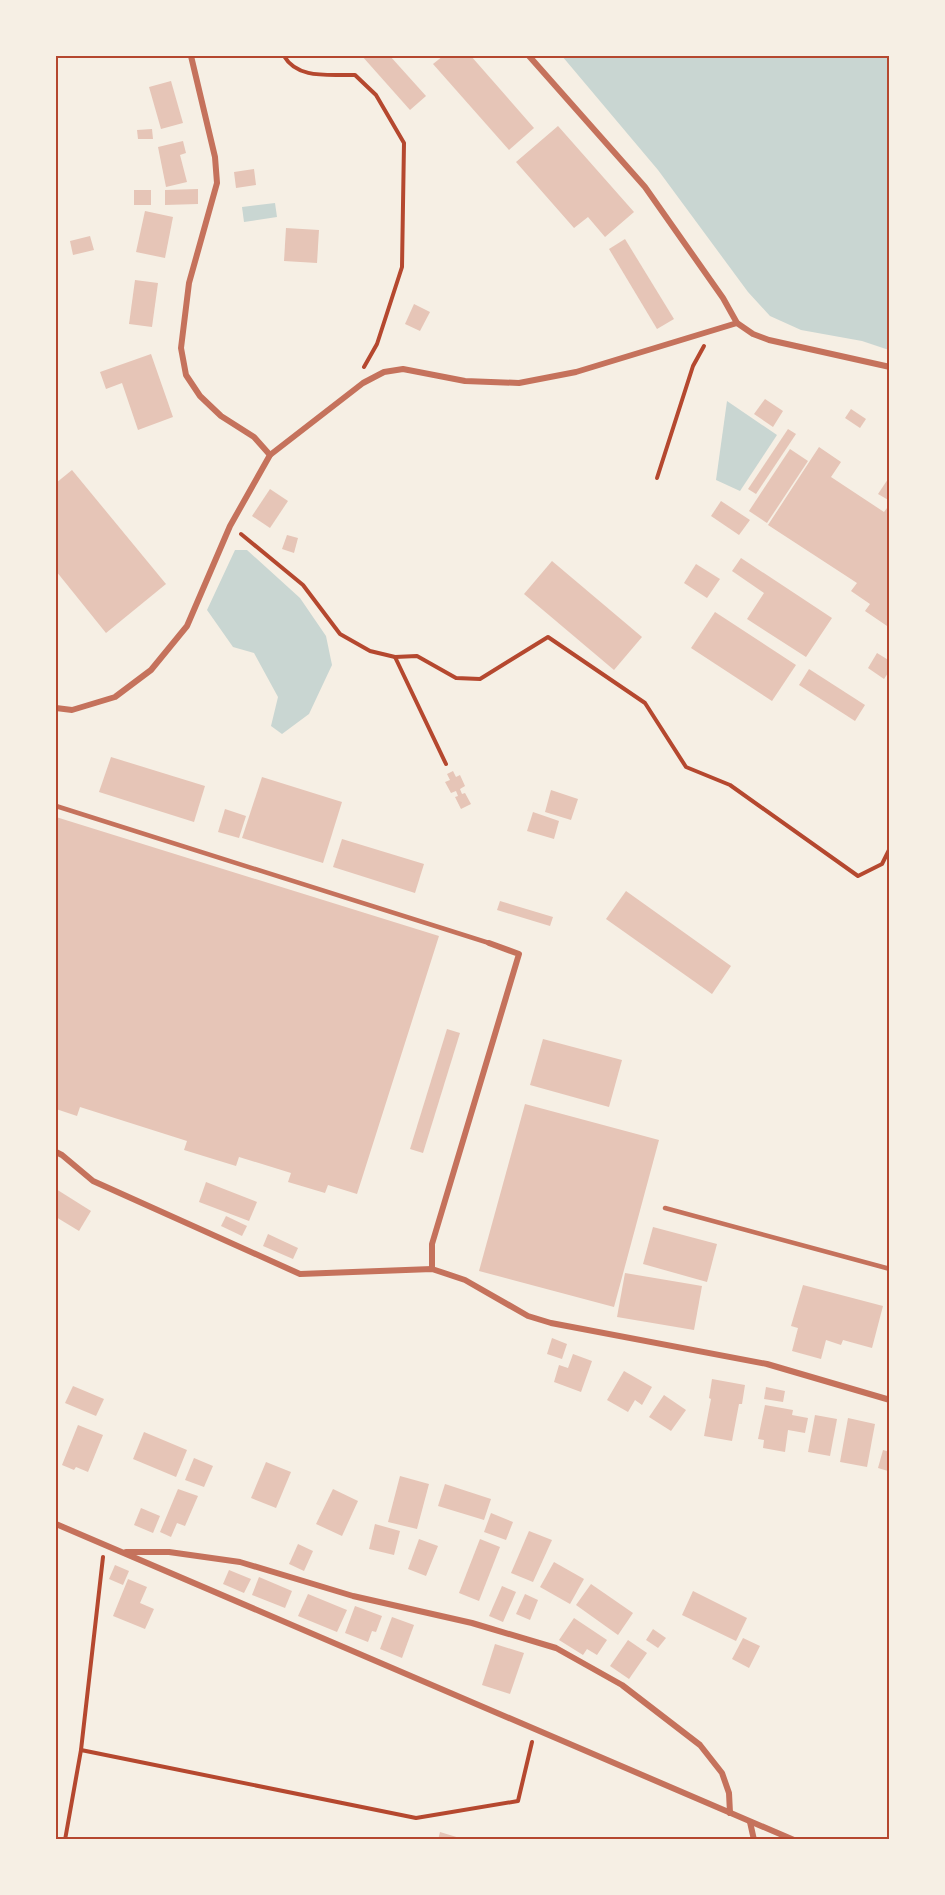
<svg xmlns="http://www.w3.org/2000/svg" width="945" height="1895" font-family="'IBM Plex Sans',sans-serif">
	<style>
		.water { fill: #c9d6d2 }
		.building { fill: #e6c5b7 }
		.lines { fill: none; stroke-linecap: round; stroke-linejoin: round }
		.path { stroke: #b5482f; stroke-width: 4 }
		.service { stroke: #c5725c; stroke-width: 4.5 }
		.minor { stroke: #c5725c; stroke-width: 6 }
		.neatline { fill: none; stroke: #b5482f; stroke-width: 2 }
	</style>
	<rect width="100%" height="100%" fill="#f6efe4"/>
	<g class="water">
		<path d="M 562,56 L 889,56 L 889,350 L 862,341 L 801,330 L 770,316 L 748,292 L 658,170 Z"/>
		<path d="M 275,203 L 277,217 L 244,222 L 242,207 Z"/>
		<path d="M 727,401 L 777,435 L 740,491 L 716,480 Z"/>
		<path d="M 235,550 L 247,550 L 300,598 L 326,636 L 332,665 L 309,714 L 282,734 L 271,726 L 278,697 L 254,653 L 233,647 L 207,610 Z"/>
	</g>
	<g class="building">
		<path d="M 362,56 L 390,56 L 426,96 L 410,110 Z"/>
		<path d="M 443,56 L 471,56 L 534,128 L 509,150 L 433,64 Z"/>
		<path d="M 171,81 L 183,123 L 161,129 L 149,87 Z"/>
		<path d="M 558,126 L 634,212 L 605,237 L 588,217 L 574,228 L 516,162 Z"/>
		<path d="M 152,129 L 153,139 L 138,139 L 137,130 Z"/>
		<path d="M 183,141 L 186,153 L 180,155 L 187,182 L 166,187 L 158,147 Z"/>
		<path d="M 254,169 L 256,185 L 236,188 L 234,172 Z"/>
		<path d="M 198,189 L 198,204 L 165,205 L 165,190 Z"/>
		<rect x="134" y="190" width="17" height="15"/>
		<path d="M 145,211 L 173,217 L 165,258 L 136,252 Z"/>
		<path d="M 286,228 L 319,230 L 317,263 L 284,261 Z"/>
		<path d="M 90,236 L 94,250 L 73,255 L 70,241 Z"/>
		<path d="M 625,239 L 674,319 L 657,329 L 609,249 Z"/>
		<path d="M 135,280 L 158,283 L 152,327 L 129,324 Z"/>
		<path d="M 414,304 L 430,312 L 420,331 L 405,324 Z"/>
		<path d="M 151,354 L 173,417 L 138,430 L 122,383 L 106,389 L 100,372 Z"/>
		<path d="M 765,399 L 783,411 L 773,427 L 754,414 Z"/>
		<path d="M 851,409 L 866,419 L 860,428 L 845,418 Z"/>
		<path d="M 788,429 L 796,434 L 756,494 L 748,489 Z"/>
		<path d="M 819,447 L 841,462 L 831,477 L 884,512 L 890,504 L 890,628 L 865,611 L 870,604 L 851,591 L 857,583 L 768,525 Z"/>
		<path d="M 790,449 L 808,461 L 767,523 L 749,511 Z"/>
		<path d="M 72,470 L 166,584 L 106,633 L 56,571 L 56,483 Z"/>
		<path d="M 890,476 L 890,501 L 878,494 Z"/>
		<path d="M 270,489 L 288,501 L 270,528 L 252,516 Z"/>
		<path d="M 721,501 L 750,520 L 739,535 L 711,516 Z"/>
		<path d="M 287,535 L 298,538 L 294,553 L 282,549 Z"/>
		<path d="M 741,558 L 832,618 L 806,657 L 747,619 L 764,593 L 732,571 Z"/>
		<path d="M 552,561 L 642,637 L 614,670 L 524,594 Z"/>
		<path d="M 696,564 L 720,579 L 707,598 L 684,583 Z"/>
		<path d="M 715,612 L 796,665 L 772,701 L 691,648 Z"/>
		<path d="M 877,653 L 890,661 L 890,670 L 884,679 L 868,668 Z"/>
		<path d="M 809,669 L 865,705 L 855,721 L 799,685 Z"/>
		<path d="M 111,757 L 205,786 L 194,822 L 99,792 Z"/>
		<path d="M 453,771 L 456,777 L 460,775 L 465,786 L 460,789 L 462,794 L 465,793 L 471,804 L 461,809 L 455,797 L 458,796 L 456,791 L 451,793 L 445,782 L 450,780 L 447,774 Z"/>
		<path d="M 262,777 L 342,802 L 323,863 L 242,838 Z"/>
		<path d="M 551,790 L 578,799 L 571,820 L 545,812 Z"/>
		<path d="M 225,809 L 246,816 L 239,838 L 218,832 Z"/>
		<path d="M 533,812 L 559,821 L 554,839 L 527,831 Z"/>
		<path d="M 56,817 L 439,936 L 357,1194 L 328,1185 L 325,1193 L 288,1182 L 291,1173 L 239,1157 L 236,1166 L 184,1150 L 187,1141 L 80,1107 L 77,1116 L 56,1109 Z"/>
		<path d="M 342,839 L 424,864 L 415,893 L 333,867 Z"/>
		<path d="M 626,891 L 731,966 L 712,994 L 606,919 Z"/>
		<path d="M 500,901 L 553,917 L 550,926 L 497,910 Z"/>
		<path d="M 447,1029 L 460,1033 L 423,1153 L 410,1149 Z"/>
		<path d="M 543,1039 L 622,1060 L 609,1107 L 530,1085 Z"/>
		<path d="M 525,1104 L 659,1140 L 614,1307 L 479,1271 Z"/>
		<path d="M 206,1182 L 257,1202 L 249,1221 L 199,1202 Z"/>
		<path d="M 56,1189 L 91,1211 L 79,1231 L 56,1217 Z"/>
		<path d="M 226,1216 L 247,1226 L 242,1236 L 221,1226 Z"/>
		<path d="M 653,1227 L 717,1244 L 707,1282 L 643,1264 Z"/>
		<path d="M 268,1234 L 298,1248 L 293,1259 L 263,1246 Z"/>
		<path d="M 625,1273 L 702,1286 L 694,1330 L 617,1317 Z"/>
		<path d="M 803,1285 L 883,1306 L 872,1348 L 843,1340 L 841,1345 L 826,1340 L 821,1359 L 792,1351 L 798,1328 L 791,1326 Z"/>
		<path d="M 552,1338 L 567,1344 L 562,1359 L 547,1354 Z"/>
		<path d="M 573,1354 L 592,1361 L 581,1392 L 554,1382 L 559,1365 L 568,1368 Z"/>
		<path d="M 624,1371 L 652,1387 L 642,1405 L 635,1400 L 628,1412 L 607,1400 Z"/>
		<path d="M 712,1379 L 745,1385 L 742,1404 L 739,1404 L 732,1441 L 704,1436 L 711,1399 L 709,1398 Z"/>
		<path d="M 73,1386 L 104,1399 L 96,1416 L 65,1403 Z"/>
		<path d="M 766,1387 L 785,1391 L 783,1402 L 764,1399 Z"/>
		<path d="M 664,1395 L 686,1410 L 671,1431 L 649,1417 Z"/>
		<path d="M 765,1405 L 793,1410 L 792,1415 L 808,1418 L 805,1433 L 788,1430 L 785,1452 L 763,1448 L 764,1440 L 758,1439 Z"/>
		<path d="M 815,1415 L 837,1419 L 830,1456 L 808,1452 Z"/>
		<path d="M 848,1418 L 875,1424 L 867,1467 L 840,1462 Z"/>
		<path d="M 78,1425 L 103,1435 L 88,1472 L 76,1467 L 74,1470 L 62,1465 Z"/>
		<path d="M 144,1432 L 187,1450 L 176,1477 L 133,1459 Z"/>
		<path d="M 883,1450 L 890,1452 L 888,1471 L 878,1468 Z"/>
		<path d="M 194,1458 L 213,1466 L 204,1487 L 185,1480 Z"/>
		<path d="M 266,1462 L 291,1472 L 276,1508 L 251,1498 Z"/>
		<path d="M 400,1476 L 429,1484 L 417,1529 L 388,1522 Z"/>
		<path d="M 445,1484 L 491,1499 L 484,1520 L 438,1506 Z"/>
		<path d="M 178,1489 L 198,1496 L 185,1526 L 177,1523 L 171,1537 L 160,1532 Z"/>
		<path d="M 333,1489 L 358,1501 L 342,1536 L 316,1524 Z"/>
		<path d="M 141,1508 L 160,1516 L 153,1533 L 134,1525 Z"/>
		<path d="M 491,1513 L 513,1522 L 506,1540 L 484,1532 Z"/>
		<path d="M 375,1524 L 400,1531 L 394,1555 L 369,1549 Z"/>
		<path d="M 529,1531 L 552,1540 L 533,1582 L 511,1573 Z"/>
		<path d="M 419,1539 L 438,1546 L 426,1576 L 408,1569 Z"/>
		<path d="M 480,1539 L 500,1547 L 479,1601 L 459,1593 Z"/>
		<path d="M 298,1544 L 313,1551 L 304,1571 L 289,1564 Z"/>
		<path d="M 554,1562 L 584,1579 L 570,1604 L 540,1587 Z"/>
		<path d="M 115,1565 L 129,1571 L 123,1585 L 109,1579 Z"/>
		<path d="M 229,1570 L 251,1579 L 244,1593 L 223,1584 Z"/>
		<path d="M 259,1577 L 292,1591 L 285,1608 L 252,1595 Z"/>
		<path d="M 128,1579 L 147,1587 L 140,1603 L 154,1609 L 145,1629 L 113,1616 Z"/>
		<path d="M 591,1584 L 633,1613 L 618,1635 L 576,1605 Z"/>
		<path d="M 502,1586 L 516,1592 L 503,1622 L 489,1616 Z"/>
		<path d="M 693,1591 L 747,1618 L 736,1641 L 682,1615 Z"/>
		<path d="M 308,1594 L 347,1610 L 337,1632 L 298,1616 Z"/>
		<path d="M 525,1594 L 538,1600 L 530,1620 L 516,1614 Z"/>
		<path d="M 355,1606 L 382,1616 L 376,1632 L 372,1631 L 368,1642 L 345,1633 Z"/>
		<path d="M 392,1617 L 414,1625 L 402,1658 L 380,1649 Z"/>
		<path d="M 574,1618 L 607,1640 L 597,1655 L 587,1649 L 583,1655 L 559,1640 Z"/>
		<path d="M 653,1629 L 666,1638 L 658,1648 L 646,1640 Z"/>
		<path d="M 743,1638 L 760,1646 L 749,1668 L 732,1659 Z"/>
		<path d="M 628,1640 L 647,1653 L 629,1679 L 610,1666 Z"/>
		<path d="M 495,1644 L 524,1653 L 510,1694 L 482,1685 Z"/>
		<path d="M 440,1832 L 463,1839 L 463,1840 L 438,1840 Z"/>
	</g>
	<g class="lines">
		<g class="path">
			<path d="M 284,56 C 298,80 330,74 355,75 L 376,95 L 404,143 L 402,267 L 377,344 L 364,367"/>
			<path d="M 657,478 L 693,366 L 704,346"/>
			<path d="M 241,534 L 303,585 L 340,634 L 370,651 L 395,657 L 417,656 L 456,678 L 480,679 L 548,637 L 645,703 L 686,767 L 730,785 L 858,876 L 882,864 L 890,848"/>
			<path d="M 395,657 L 446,764"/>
			<path d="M 81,1750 L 416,1818 L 518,1801 L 532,1742"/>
			<path d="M 65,1840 L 81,1750 L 103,1557"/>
		</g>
		<g class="service">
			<path d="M 56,806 L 489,943"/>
			<path d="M 665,1208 L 890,1269"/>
		</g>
		<g class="minor">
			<path d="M 191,56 L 215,157 L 217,183 L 189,283 L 181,348 L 186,375 L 200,396 L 221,416 L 254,437 L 270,455"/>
			<path d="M 529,56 L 645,187 L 723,298 L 737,323 L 753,334 L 769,340 L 890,367"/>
			<path d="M 56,708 L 72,710 L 115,697 L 151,670 L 187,626 L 230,526 L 270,455 L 363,383 L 384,372 L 403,369 L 465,381 L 519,383 L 576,372 L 737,323"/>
			<path d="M 56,1152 L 62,1155 L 93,1181 L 300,1274 L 432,1269 L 465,1280 L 528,1316 L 551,1323 L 767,1364 L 890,1400"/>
			<path d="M 432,1269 L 432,1244 L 519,954 L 489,943"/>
			<path d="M 56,1524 L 794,1840"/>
			<path d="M 126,1552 L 169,1552 L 240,1562 L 353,1596 L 472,1623 L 556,1648 L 622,1685 L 700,1745 L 722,1773 L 729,1793 L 730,1813"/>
			<path d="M 750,1822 L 754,1840"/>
		</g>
	</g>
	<rect width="945" height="1895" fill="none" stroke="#f6efe4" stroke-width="114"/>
	<rect x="57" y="57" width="831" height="1781" class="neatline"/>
</svg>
